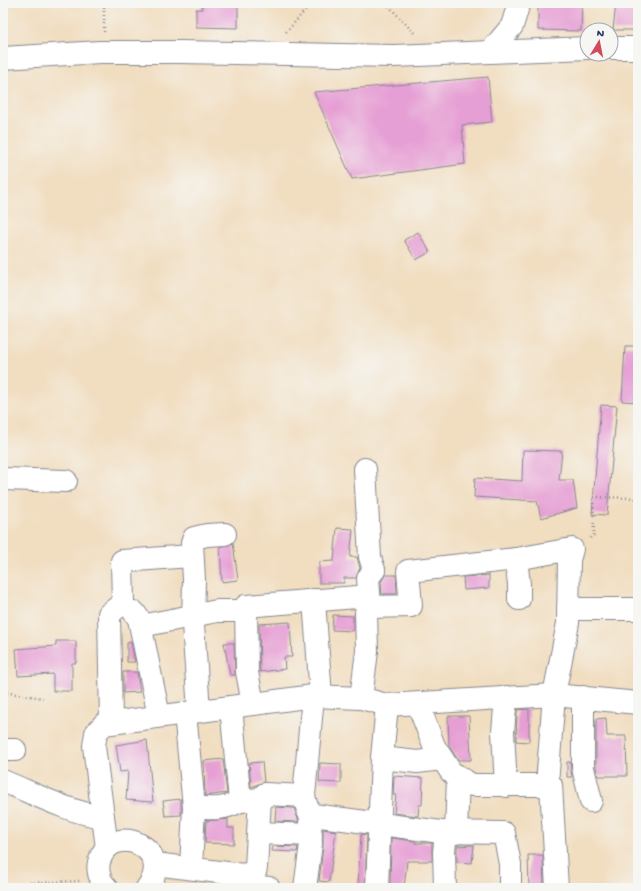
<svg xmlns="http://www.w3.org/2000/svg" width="641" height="891" font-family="'Gochi Hand',sans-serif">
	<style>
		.building { fill: #e69fd4 }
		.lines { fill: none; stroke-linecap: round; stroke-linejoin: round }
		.minor-casing { stroke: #86868e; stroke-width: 24 }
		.path { stroke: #86868e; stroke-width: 2.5; stroke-dasharray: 1 3; stroke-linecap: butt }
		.minor { stroke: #fff; stroke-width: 22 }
	</style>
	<rect width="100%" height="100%" fill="#f6f6f2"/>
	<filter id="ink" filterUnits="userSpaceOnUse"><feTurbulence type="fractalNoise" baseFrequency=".025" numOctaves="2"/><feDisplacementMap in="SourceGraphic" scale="8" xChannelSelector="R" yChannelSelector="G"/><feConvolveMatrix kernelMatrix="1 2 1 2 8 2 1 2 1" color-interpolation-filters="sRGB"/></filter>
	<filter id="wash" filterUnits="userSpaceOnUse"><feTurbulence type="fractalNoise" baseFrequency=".012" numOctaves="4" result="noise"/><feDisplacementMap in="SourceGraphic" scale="16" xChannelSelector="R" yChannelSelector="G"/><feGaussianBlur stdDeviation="0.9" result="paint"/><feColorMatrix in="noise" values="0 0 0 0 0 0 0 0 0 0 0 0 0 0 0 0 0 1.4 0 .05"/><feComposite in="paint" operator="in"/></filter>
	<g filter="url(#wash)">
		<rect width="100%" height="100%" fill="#f1ddbf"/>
		<g id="blocks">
			<g class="building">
				<path d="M 202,3 L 238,3 L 238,28 L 196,27 L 196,9 L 202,9 Z"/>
				<path d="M 538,3 L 582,3 L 581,31 L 538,30 Z"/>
				<path d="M 616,3 L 638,3 L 638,30 L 613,30 Z"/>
				<path d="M 488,77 L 492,122 L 462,125 L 465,164 L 352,179 L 314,92 Z"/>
				<path d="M 418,232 L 430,252 L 416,260 L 404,240 Z"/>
				<path d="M 625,346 L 638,346 L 638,402 L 622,401 Z"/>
				<path d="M 601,405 L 617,406 L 607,515 L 592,514 Z"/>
				<path d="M 523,450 L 562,451 L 559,480 L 573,480 L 577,508 L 541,518 L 537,501 L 474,497 L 475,478 L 522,481 Z"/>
				<path d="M 337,528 L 353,529 L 350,557 L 357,557 L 360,568 L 356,578 L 344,578 L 344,583 L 319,583 L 319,562 L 334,561 Z"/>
				<path d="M 233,543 L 238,580 L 222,582 L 220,547 Z"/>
				<path d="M 385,575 L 396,575 L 397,594 L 382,594 L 381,582 Z"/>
				<path d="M 489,575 L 489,588 L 464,590 L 463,577 Z"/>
				<path d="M 333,615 L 353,616 L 353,631 L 332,630 Z"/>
				<path d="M 290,622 L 292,657 L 284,657 L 285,669 L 260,672 L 259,624 Z"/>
				<path d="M 56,641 L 76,641 L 76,663 L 72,663 L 72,691 L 53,691 L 53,674 L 18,676 L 16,649 L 56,646 Z"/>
				<path d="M 131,642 L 135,662 L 127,662 L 127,643 Z"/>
				<path d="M 224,643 L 234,643 L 235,675 L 230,675 Z"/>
				<path d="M 123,672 L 137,672 L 140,692 L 123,693 Z"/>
				<path d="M 529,709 L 529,742 L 516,741 L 517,710 Z"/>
				<path d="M 448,716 L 469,716 L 471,760 L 458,760 L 449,746 Z"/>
				<path d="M 606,718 L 607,736 L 626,736 L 627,776 L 598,776 L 596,767 L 596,719 Z"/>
				<path d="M 147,740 L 153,802 L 126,800 L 128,771 L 120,772 L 116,745 Z"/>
				<path d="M 223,759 L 227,793 L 205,796 L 204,761 Z"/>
				<path d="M 262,762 L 264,782 L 251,787 L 249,763 Z"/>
				<path d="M 567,762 L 570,762 L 572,777 L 567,777 Z"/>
				<path d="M 320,763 L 341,764 L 341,783 L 319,782 Z"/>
				<path d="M 394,776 L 423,778 L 422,805 L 419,805 L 418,816 L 394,813 L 396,795 L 393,795 Z"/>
				<path d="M 181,799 L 181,815 L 165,816 L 163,801 Z"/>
				<path d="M 276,807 L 294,808 L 298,819 L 298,822 L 275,821 Z"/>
				<path d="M 228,819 L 228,828 L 234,828 L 234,844 L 205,843 L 206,821 Z"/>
				<path d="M 323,829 L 336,831 L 329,882 L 319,881 L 323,846 Z"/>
				<path d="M 363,834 L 367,835 L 365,886 L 358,885 L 361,835 Z"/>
				<path d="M 391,838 L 415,841 L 415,843 L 432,843 L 432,861 L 407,861 L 404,888 L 390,888 Z"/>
				<path d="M 474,845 L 472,863 L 457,862 L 457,846 Z"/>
				<path d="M 273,846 L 298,847 L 297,852 L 272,851 Z"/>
				<path d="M 528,855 L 543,855 L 544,888 L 529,888 Z"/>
			</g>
		</g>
	</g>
	<g filter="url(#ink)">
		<use href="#blocks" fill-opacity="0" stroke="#86868e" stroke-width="1"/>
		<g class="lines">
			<defs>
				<g id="minor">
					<path d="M 611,48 L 638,48"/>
					<path d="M 490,52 L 512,26 L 519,3"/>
					<path d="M 3,58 L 100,52 L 180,52 L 394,56 L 587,48"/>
					<path d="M 365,469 L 370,557 L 374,570"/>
					<path d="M 3,479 L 66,481"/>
					<path d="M 516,559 L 519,584 L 519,599"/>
					<path d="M 314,600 L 321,696"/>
					<path d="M 123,603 L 122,561 L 191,556"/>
					<path d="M 246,606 L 247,672 L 253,704"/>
					<path d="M 370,607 L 411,606 L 408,571 L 516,559 L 572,549 L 569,560 L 568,623 L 554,695 L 547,784"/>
					<path d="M 568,609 L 638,609"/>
					<path d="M 134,612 L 139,619 L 159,716"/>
					<path d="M 141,626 L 217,611 L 241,611 L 246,606 L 369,596"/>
					<path d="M 506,697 L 503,732 L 506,786"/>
					<path d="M 583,697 L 583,768 L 591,801"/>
					<path d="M 361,698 L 367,651 L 366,612 L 370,607 L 368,578 L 374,570"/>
					<path d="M 418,704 L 434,746 L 451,772 L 472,785 L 551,785 L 557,888"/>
					<path d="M 231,707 L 240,801 L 260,799"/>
					<path d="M 199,711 L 193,624 L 194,580 L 192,543 L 194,538 L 207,535 L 225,534"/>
					<path d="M 185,713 L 194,807 L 191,868"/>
					<path d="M 111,722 L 109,614 L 123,603"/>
					<path d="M 3,750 L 15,750"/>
					<path d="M 382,758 L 417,762 L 442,759"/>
					<path d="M 3,781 C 35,794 68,812 103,817"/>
					<path d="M 194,807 C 212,809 224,810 240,801"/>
					<path d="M 308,811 L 304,796 L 313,696"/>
					<path d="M 259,833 L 311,835"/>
					<path d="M 456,833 L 458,777"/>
					<path d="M 107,848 L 94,746 L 96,733 L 104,724 L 313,696 L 361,698 L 387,705 L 554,695 L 638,703"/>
					<path d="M 155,864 L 243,875 L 242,885 L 269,888"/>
					<path d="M 243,875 L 255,872 L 256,868 L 260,799 L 265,794 L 304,796"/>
					<path d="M 107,888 C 100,881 97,871 99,862 C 112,818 177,850 147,888"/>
					<path d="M 305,888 L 311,844 L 310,823 L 313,815 L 441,832 L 504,833 L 510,864 L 510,888"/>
					<path d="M 377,888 L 382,758 L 387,705"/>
					<path d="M 445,888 L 444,852 L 446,832"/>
				</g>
			</defs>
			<use href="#minor" class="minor-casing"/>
			<g class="path">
				<path d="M 386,3 L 415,34"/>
				<path d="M 104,32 L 104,3"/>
				<path d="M 286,32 L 312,3"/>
				<path d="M 590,538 L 594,535 L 593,497 L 638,498"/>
				<path d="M 3,692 L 43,698"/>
				<path d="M 11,888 L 27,883 L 81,881"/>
			</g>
			<use href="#minor" class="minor"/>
		</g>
	</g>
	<rect width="641" height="891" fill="none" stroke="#f6f6f2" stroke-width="16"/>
	<g transform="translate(599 42) rotate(10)"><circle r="19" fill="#f6f6f2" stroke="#9ea6b7"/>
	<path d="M0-3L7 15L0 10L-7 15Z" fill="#d1495b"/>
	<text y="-6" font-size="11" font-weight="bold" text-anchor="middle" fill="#1b2f5e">N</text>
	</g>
</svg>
